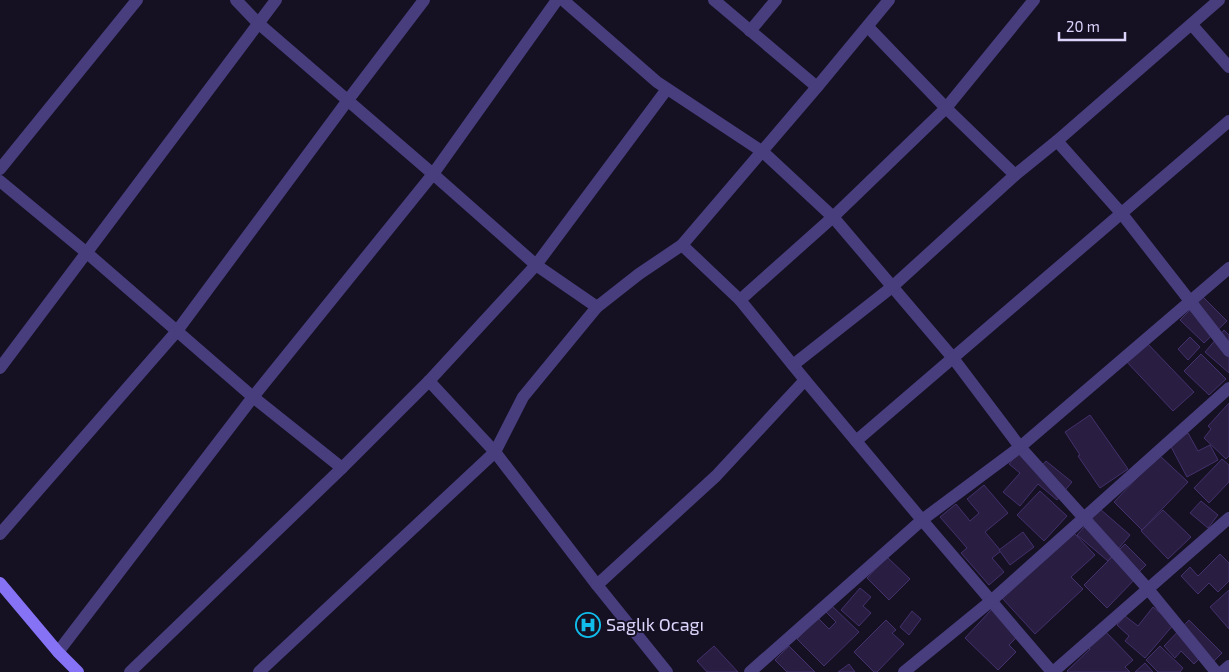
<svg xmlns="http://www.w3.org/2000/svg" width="1229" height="672" font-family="'Exo 2',sans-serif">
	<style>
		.building { fill: #291d42; stroke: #43316c }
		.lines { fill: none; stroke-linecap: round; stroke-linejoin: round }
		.street { stroke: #483e7e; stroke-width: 12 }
		.secondary { stroke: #8572f5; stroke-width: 12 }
		.labels { text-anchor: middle; stroke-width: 4; stroke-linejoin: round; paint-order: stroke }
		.poi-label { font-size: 18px; fill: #ddd4fc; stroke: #151022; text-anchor: start }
	</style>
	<rect width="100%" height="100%" fill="#151022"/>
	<g class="building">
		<path d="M 1203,297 L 1227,321 L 1204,343 L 1180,320 Z"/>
		<path d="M 1224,330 L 1229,335 L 1229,373 L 1205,352 Z"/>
		<path d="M 1190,337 L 1200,347 L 1188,360 L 1178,349 Z"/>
		<path d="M 1145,341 L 1194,392 L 1173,411 L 1125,360 Z"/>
		<path d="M 1201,354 L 1226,379 L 1209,395 L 1184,371 Z"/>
		<path d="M 1229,403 L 1229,456 L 1226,459 L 1204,438 L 1211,429 L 1208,426 Z"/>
		<path d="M 1090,415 L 1128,469 L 1100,488 L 1078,456 L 1080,455 L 1065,432 Z"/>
		<path d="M 1188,433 L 1198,451 L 1210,445 L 1218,460 L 1187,477 L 1169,443 Z"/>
		<path d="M 1019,452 L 1039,469 L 1046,461 L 1072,482 L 1057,500 L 1038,484 L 1020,506 L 1003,492 L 1020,473 L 1009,464 Z"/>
		<path d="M 1159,455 L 1188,482 L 1142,530 L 1114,502 Z"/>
		<path d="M 1222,459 L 1229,465 L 1229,482 L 1209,503 L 1194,488 Z"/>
		<path d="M 984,485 L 1008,513 L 985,532 L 1001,551 L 992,558 L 1004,572 L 989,585 L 961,553 L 967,548 L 940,517 L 956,504 L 970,521 L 979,513 L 967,499 Z"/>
		<path d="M 1040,491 L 1067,516 L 1044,541 L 1017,515 Z"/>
		<path d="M 1201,501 L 1218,515 L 1208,528 L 1190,513 Z"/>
		<path d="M 1100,509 L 1130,535 L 1108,561 L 1077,535 Z"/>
		<path d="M 1163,510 L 1191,537 L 1168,559 L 1141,531 Z"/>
		<path d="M 1023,532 L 1034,547 L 1010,565 L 999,550 Z"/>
		<path d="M 1073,532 L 1095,555 L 1071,577 L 1083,589 L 1035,634 L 1002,598 Z"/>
		<path d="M 1125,544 L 1146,565 L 1136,575 L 1138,576 L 1107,608 L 1084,585 Z"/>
		<path d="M 1220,554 L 1229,563 L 1229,581 L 1218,592 L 1209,583 L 1198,594 L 1181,576 L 1190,567 L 1198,576 Z"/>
		<path d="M 887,557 L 910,579 L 889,600 L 867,578 Z"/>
		<path d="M 860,588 L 871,597 L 863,606 L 871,613 L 859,626 L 841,610 Z"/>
		<path d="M 1229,590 L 1229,629 L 1210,607 Z"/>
		<path d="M 830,604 L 859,632 L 824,666 L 797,639 L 818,618 L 829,629 L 836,622 L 824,610 Z"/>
		<path d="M 1153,607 L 1174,624 L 1145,658 L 1125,641 L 1129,636 L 1117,625 L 1125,616 L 1138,626 Z"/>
		<path d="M 992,609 L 1019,635 L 1009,645 L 1016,652 L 998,670 L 965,638 Z"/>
		<path d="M 912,611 L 921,619 L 909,635 L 900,627 Z"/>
		<path d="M 886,620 L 896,630 L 892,633 L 904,644 L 877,672 L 874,672 L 854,652 Z"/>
		<path d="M 1189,620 L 1222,653 L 1213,662 L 1205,653 L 1194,664 L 1181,651 L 1175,658 L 1164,646 Z"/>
		<path d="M 1104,630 L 1133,660 L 1125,667 L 1130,672 L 1068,672 L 1067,671 L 1090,649 L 1087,646 Z"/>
		<path d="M 714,646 L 738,672 L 707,672 L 697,661 Z"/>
		<path d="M 789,646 L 815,672 L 787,672 L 775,660 Z"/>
		<path d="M 1160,646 L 1183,668 L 1180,672 L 1158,672 L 1146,660 Z"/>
		<path d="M 1145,663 L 1153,672 L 1135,672 Z"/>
		<path d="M 849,664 L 855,672 L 838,672 Z"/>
	</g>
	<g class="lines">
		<g class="street">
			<path d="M 236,0 L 258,23 L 433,174 L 536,265 L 597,307"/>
			<path d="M 563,0 L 657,82 L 763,152 L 833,217 L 953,358 L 1020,447 L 1148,589 L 1216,672"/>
			<path d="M 714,0 L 817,87"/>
			<path d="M 1192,25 L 1229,67"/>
			<path d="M 868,27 L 946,108 L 1015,175"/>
			<path d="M 750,31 L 776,0"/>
			<path d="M 1057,141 L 1122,214 L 1229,351"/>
			<path d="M 0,169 L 137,0"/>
			<path d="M 0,181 L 87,253 L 253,397 L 342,468"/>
			<path d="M 682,245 L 740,300 L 805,380 L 922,520 L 1052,672"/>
			<path d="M 740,300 L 833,217 L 946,108 L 1034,0"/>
			<path d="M 793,365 L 892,287 L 1015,175 L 1057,141 L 1219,0"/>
			<path d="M 0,368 L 276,0"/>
			<path d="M 429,381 L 495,452 L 597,585 L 667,672"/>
			<path d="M 856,441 L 1229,121"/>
			<path d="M 0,534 L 177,331 L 348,100 L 424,0"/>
			<path d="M 597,585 L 716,476 L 805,380"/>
			<path d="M 58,652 L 253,397 L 433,174 L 557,0"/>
			<path d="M 130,672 L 342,468 L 429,381 L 536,265 L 667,89"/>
			<path d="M 259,672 L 495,452 L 523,397 L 597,307 L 639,274 L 682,245 L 817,87 L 889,0"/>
			<path d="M 750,672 L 922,520 L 1020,447 L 1229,268"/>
			<path d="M 904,672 L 991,601 L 1229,388"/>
			<path d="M 1053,672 L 1229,518"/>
			<path d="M 1222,672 L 1229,666"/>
		</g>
		<path class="secondary" d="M 0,583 L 58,652 L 78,672"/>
	</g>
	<defs>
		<symbol id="hospital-ring" viewBox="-11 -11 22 22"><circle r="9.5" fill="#151022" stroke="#11bceb" stroke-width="1.5"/><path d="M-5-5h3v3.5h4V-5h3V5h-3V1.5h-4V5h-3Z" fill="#11bceb"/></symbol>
	</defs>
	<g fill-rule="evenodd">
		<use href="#hospital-ring" x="574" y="611" width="28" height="28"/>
	</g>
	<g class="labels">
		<g class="poi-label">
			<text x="606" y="631">Saglık Ocagı</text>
		</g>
	</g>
	<path d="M1059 32v8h66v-8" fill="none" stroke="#ddd4fc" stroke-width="2.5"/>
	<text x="1066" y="32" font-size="15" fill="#ddd4fc" stroke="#151022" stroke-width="4" paint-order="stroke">20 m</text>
</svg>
